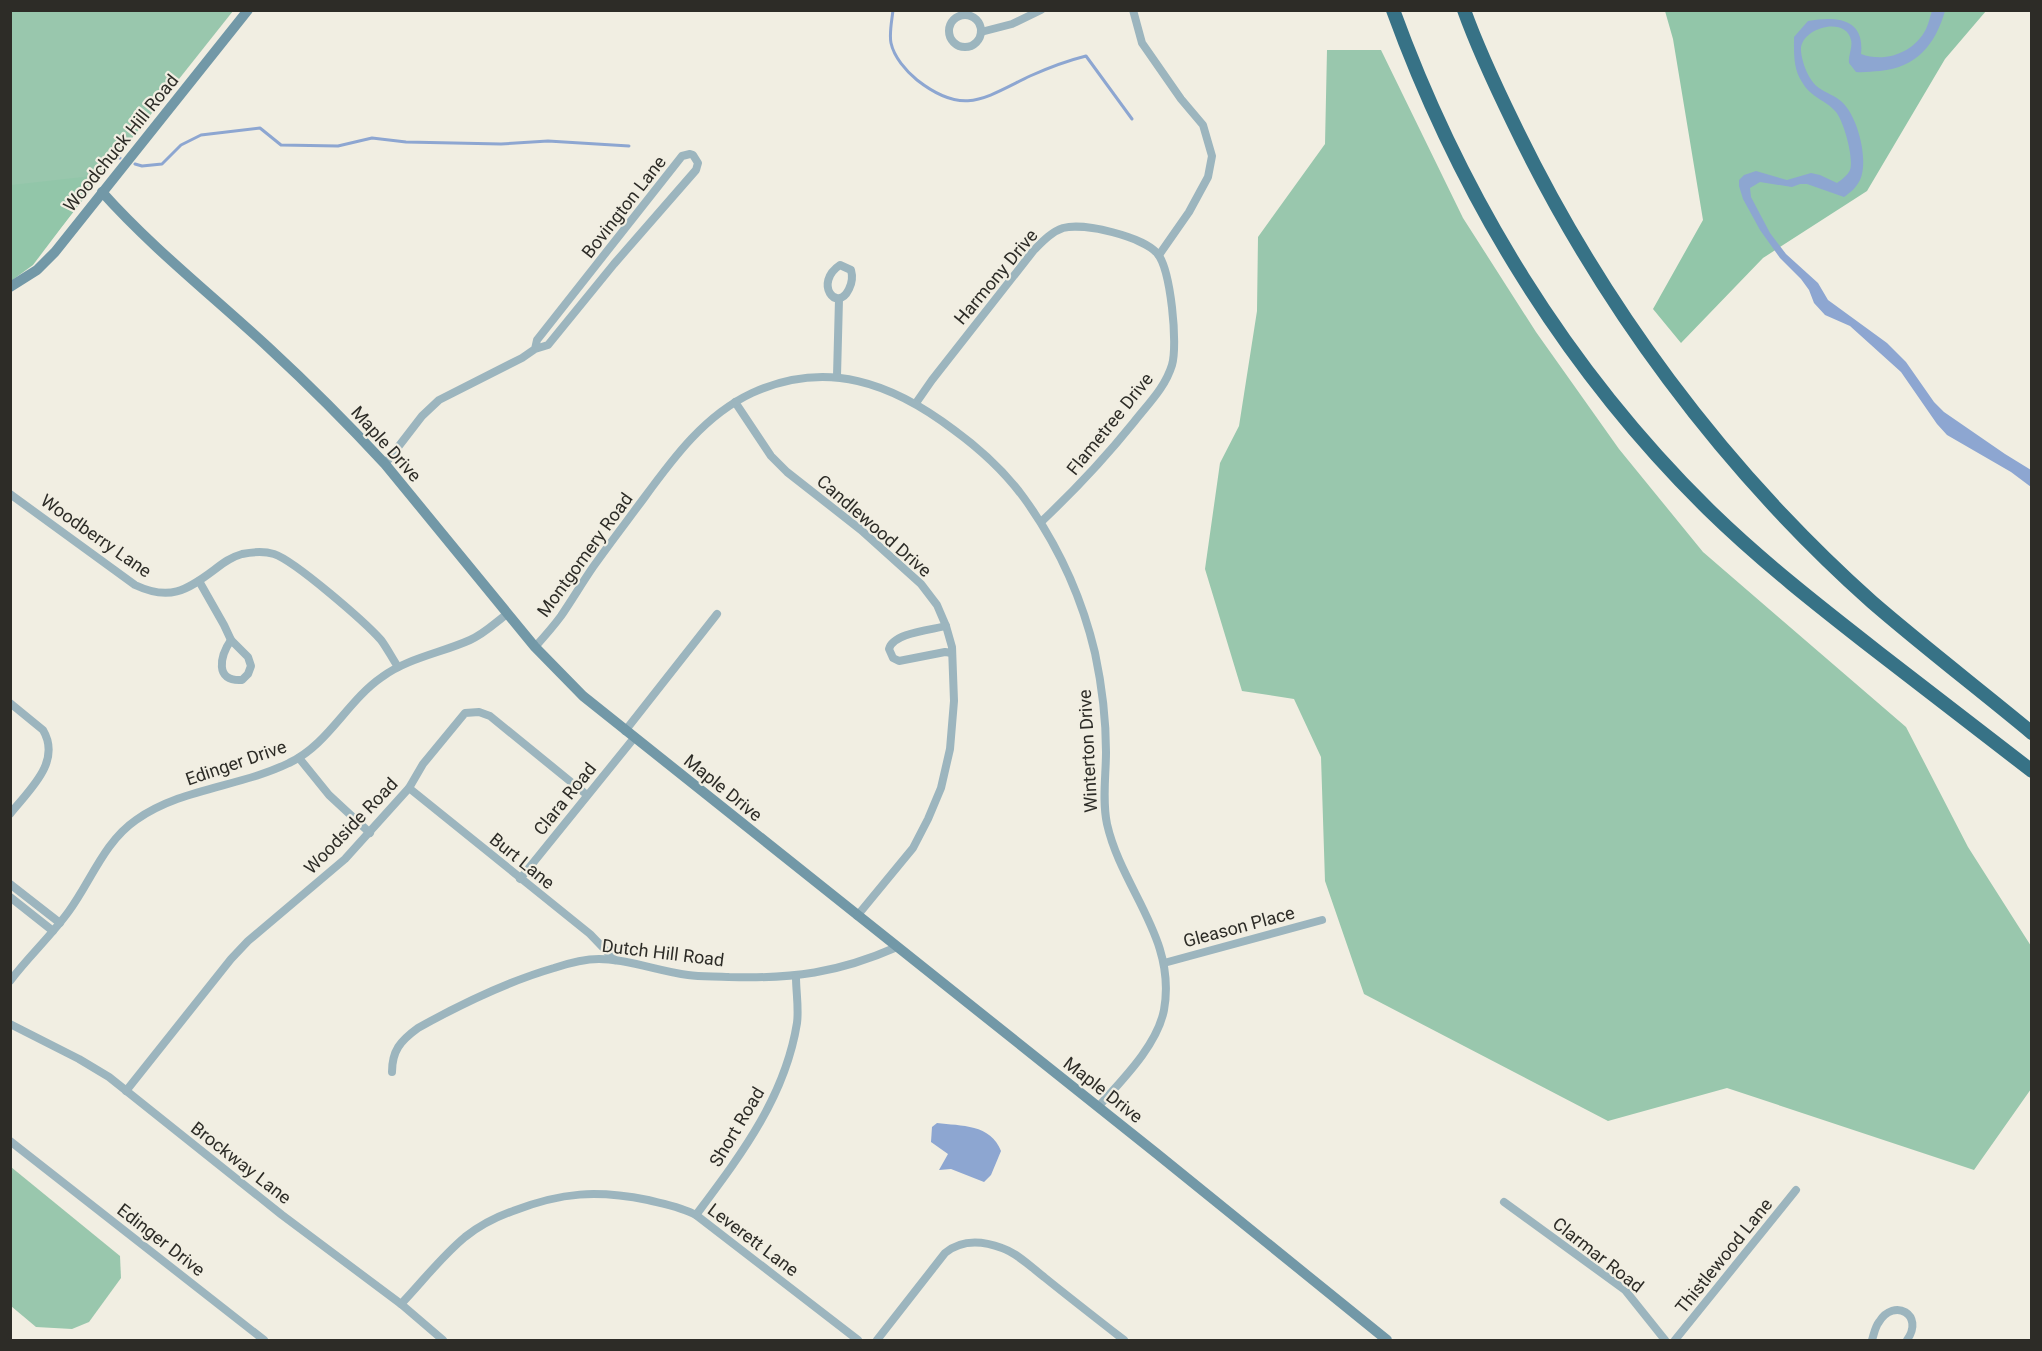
<svg xmlns="http://www.w3.org/2000/svg" width="2042" height="1351" font-family="Roboto,sans-serif">
	<style>
		.green { fill: #99c7ad }
		.forest { fill: #92c6a9 }
		.water { fill: #8da6d1 }
		.lines { fill: none; stroke-linecap: round; stroke-linejoin: round }
		.stream { stroke: #8da6d1; stroke-width: 3 }
		.street { stroke: #9cb5be; stroke-width: 8 }
		.secondary { stroke: #7298a7; stroke-width: 10 }
		.highway { stroke: #377286; stroke-width: 14 }
		.labels { text-anchor: middle; stroke-width: 4.5; stroke-linejoin: round; paint-order: stroke }
		.street-label { font-size: 18px; fill: #2d2c27; stroke: #f1eee2 }
	</style>
	<rect width="100%" height="100%" fill="#f1eee2"/>
	<g class="green">
		<path d="M 11,11 L 233,11 L 32,264 L 11,275 Z"/>
		<path d="M 1327,50 L 1381,50 L 1463,218 L 1536,332 L 1619,449 L 1703,552 L 1906,727 L 1968,847 L 2031,946 L 2031,1089 L 1974,1170 L 1727,1088 L 1608,1121 L 1364,994 L 1325,881 L 1321,757 L 1294,699 L 1242,691 L 1205,569 L 1220,463 L 1239,426 L 1257,311 L 1258,237 L 1325,144 Z"/>
		<path d="M 11,1167 L 120,1256 L 121,1278 L 89,1322 L 72,1329 L 36,1327 L 11,1306 Z"/>
	</g>
	<g class="forest">
		<path d="M 1665,11 L 1986,11 L 1945,59 L 1867,191 L 1763,258 L 1681,343 L 1653,309 L 1703,220 L 1673,39 Z"/>
		<path d="M 101,175 L 33,265 L 11,281 L 11,185 Z"/>
	</g>
	<g class="water">
		<path d="M 1932,11 L 1945,11 C 1935,45 1917,67 1880,71 C 1872,71 1864,73 1856,72 L 1849,63 C 1848,55 1853,47 1851,40 C 1846,15 1799,28 1801,51 C 1802,63 1809,81 1819,88 C 1826,93 1836,96 1842,102 C 1858,117 1869,160 1860,180 C 1856,188 1851,192 1844,197 L 1807,184 L 1800,184 L 1792,187 L 1760,182 L 1750,188 L 1751,197 L 1770,233 L 1786,254 L 1818,283 L 1828,300 L 1887,343 L 1906,362 L 1934,402 L 1944,412 L 2005,454 L 2031,470 L 2031,487 L 2011,472 L 1947,435 L 1937,424 L 1901,372 L 1850,326 L 1825,315 L 1814,303 L 1809,290 L 1801,279 L 1780,258 L 1760,230 L 1743,199 L 1739,186 L 1739,180 L 1744,175 L 1756,171 L 1787,180 L 1811,173 L 1820,175 L 1837,183 C 1841,180 1848,175 1850,170 C 1854,158 1844,122 1836,112 C 1825,99 1812,99 1802,82 C 1793,69 1794,52 1794,37 L 1808,21 C 1836,16 1865,18 1861,54 C 1885,63 1914,53 1926,29 C 1929,23 1930,16 1932,11 Z"/>
		<path d="M 937,1123 C 961,1126 991,1124 1001,1151 L 991,1175 L 984,1182 L 951,1169 L 939,1170 L 948,1154 L 931,1142 L 932,1127 Z"/>
	</g>
	<g class="lines">
		<g class="stream">
			<path d="M 893,10 C 892,20 889,33 891,43 C 894,57 906,71 917,80 C 963,116 983,99 1030,76 C 1048,68 1066,61 1086,56 L 1132,119"/>
			<path d="M 115,156 L 120,158"/>
			<path d="M 135,164 L 142,166 L 162,164 L 181,145 L 201,135 L 260,128 L 281,145 L 338,146 L 372,138 L 406,142 L 501,144 L 548,141 L 629,146"/>
		</g>
		<g class="street">
			<path d="M 1133,10 L 1142,43 L 1181,99 L 1203,125 L 1212,156 L 1208,177 L 1189,212 L 1159,255"/>
			<circle cx="965" cy="31" r="16"/>
			<path d="M 981,32 L 1012,24 L 1041,10"/>
			<path d="M 840,265 L 851,270 C 853,277 852,283 849,289 C 837,314 813,283 840,265 Z"/>
			<path d="M 837,376 L 839,299"/>
			<path d="M 735,402 L 771,456 L 787,472 L 861,530 L 921,584 L 937,605 L 946,626 L 952,647 L 954,701 L 950,749 L 941,788 L 928,819 L 913,848 L 857,916"/>
			<path d="M 916,403 L 932,380 L 1034,250 C 1042,242 1051,232 1063,228 C 1084,222 1143,237 1157,253 C 1171,269 1178,345 1172,365 C 1165,388 1148,404 1134,422 C 1105,458 1074,491 1041,522"/>
			<path d="M 385,464 L 422,416 L 439,400 L 522,358 L 535,349 L 548,345 L 614,264 L 696,170 L 698,163 L 693,155 L 690,154 L 682,156 L 537,340 L 535,349"/>
			<path d="M 10,494 L 135,585 C 169,601 186,591 214,570 C 223,563 231,557 242,554 C 252,552 264,551 274,554 C 295,561 365,622 381,640 C 387,648 392,658 398,667"/>
			<path d="M 199,581 L 224,625 L 231,640"/>
			<path d="M 946,626 C 931,630 893,633 889,649 L 893,658 L 899,661 L 945,652 L 952,653"/>
			<path d="M 231,640 L 248,657 L 251,666 L 248,674 L 242,680 C 214,682 220,656 231,640 Z"/>
			<path d="M 535,647 C 544,637 553,627 561,616 C 572,600 582,583 593,567 C 610,543 627,521 644,498 C 674,457 705,415 752,393 C 827,359 892,383 954,430 C 980,449 1005,472 1024,498 C 1058,545 1082,598 1095,653 C 1102,686 1106,719 1106,752 C 1106,775 1102,800 1107,824 C 1122,890 1177,938 1164,1010 C 1157,1046 1121,1081 1098,1107"/>
			<path d="M 10,703 L 43,730 C 62,762 29,790 10,814"/>
			<path d="M 625,731 L 717,614"/>
			<path d="M 299,758 L 329,795 L 370,833"/>
			<path d="M 409,788 L 590,934 L 615,960"/>
			<path d="M 520,879 L 634,738"/>
			<path d="M 10,884 L 60,923"/>
			<path d="M 10,897 L 53,931"/>
			<path d="M 1164,963 L 1322,920"/>
			<path d="M 10,981 C 29,956 51,936 69,911 C 91,881 104,842 136,820 C 181,788 240,787 289,763 C 328,745 347,701 382,677 C 408,658 441,653 470,640 C 484,634 495,623 507,614"/>
			<path d="M 10,1024 L 79,1059 L 109,1077 L 282,1215 L 401,1304 L 443,1340"/>
			<path d="M 392,1072 C 392,1051 400,1041 418,1028 C 461,1004 506,982 554,968 C 569,963 583,959 599,959 C 628,959 658,971 688,975 C 701,977 715,976 729,977 C 792,979 838,973 897,947"/>
			<path d="M 126,1091 L 231,959 L 248,941 L 345,859 L 409,788 L 423,764 L 465,713 L 479,712 L 490,716 L 587,795"/>
			<path d="M 10,1141 L 264,1340"/>
			<path d="M 1504,1202 L 1625,1290 L 1665,1340"/>
			<path d="M 696,1215 C 740,1156 785,1098 797,1023 C 799,1008 796,992 796,977"/>
			<path d="M 401,1304 C 422,1282 441,1257 465,1237 C 479,1226 496,1217 513,1211 C 562,1192 597,1190 648,1200 C 664,1204 682,1207 696,1215 L 858,1340"/>
			<path d="M 877,1340 L 945,1253 C 962,1239 983,1241 1002,1248 C 1017,1253 1031,1267 1044,1277 C 1070,1298 1097,1319 1124,1340"/>
			<path d="M 1675,1340 L 1796,1190"/>
			<path d="M 1872,1340 C 1874,1334 1875,1327 1879,1322 C 1894,1297 1925,1315 1907,1340"/>
		</g>
		<g class="secondary">
			<path d="M 102,192 C 153,249 213,296 269,348 C 309,385 348,424 385,464 L 535,647 L 583,696 L 1156,1153 L 1387,1340"/>
			<path d="M 10,287 L 37,270 L 55,252 L 248,10"/>
		</g>
		<g class="highway">
			<path d="M 1393,10 C 1461,197 1566,369 1708,509 C 1761,561 1820,607 1879,653 C 1930,692 1981,732 2032,771"/>
			<path d="M 1464,10 C 1478,49 1495,85 1513,122 C 1600,303 1722,468 1872,602 C 1924,647 1979,689 2032,733"/>
		</g>
	</g>
	<g class="labels">
		<g class="street-label">
			<text transform="translate(121 143) rotate(-51)" y="6">Woodchuck Hill Road</text>
			<text transform="translate(624 207) rotate(-52)" y="6">Bovington Lane</text>
			<text transform="translate(996 277) rotate(-50)" y="6">Harmony Drive</text>
			<text transform="translate(1110 424) rotate(-51)" y="6">Flametree Drive</text>
			<text transform="translate(386 444) rotate(48)" y="6">Maple Drive</text>
			<text transform="translate(874 526) rotate(41)" y="6">Candlewood Drive</text>
			<text transform="translate(96 536) rotate(35)" y="6">Woodberry Lane</text>
			<text transform="translate(585 555) rotate(-54)" y="6">Montgomery Road</text>
			<text transform="translate(1088 751) rotate(-93)" y="6">Winterton Drive</text>
			<text transform="translate(236 763) rotate(-19)" y="6">Edinger Drive</text>
			<text transform="translate(723 788) rotate(39)" y="6">Maple Drive</text>
			<text transform="translate(565 799) rotate(-51)" y="6">Clara Road</text>
			<text transform="translate(351 826) rotate(-46)" y="6">Woodside Road</text>
			<text transform="translate(522 861) rotate(39)" y="6">Burt Lane</text>
			<text transform="translate(1239 927) rotate(-15)" y="6">Gleason Place</text>
			<text transform="translate(663 953) rotate(7)" y="6">Dutch Hill Road</text>
			<text transform="translate(1103 1090) rotate(38)" y="6">Maple Drive</text>
			<text transform="translate(737 1127) rotate(-59)" y="6">Short Road</text>
			<text transform="translate(241 1163) rotate(38)" y="6">Brockway Lane</text>
			<text transform="translate(161 1240) rotate(38)" y="6">Edinger Drive</text>
			<text transform="translate(753 1240) rotate(37)" y="6">Leverett Lane</text>
			<text transform="translate(1598 1255) rotate(38)" y="6">Clarmar Road</text>
			<text transform="translate(1724 1256) rotate(-51)" y="6">Thistlewood Lane</text>
		</g>
	</g>
	<rect width="2042" height="1351" fill="none" stroke="#2d2c27" stroke-width="24"/>
</svg>
